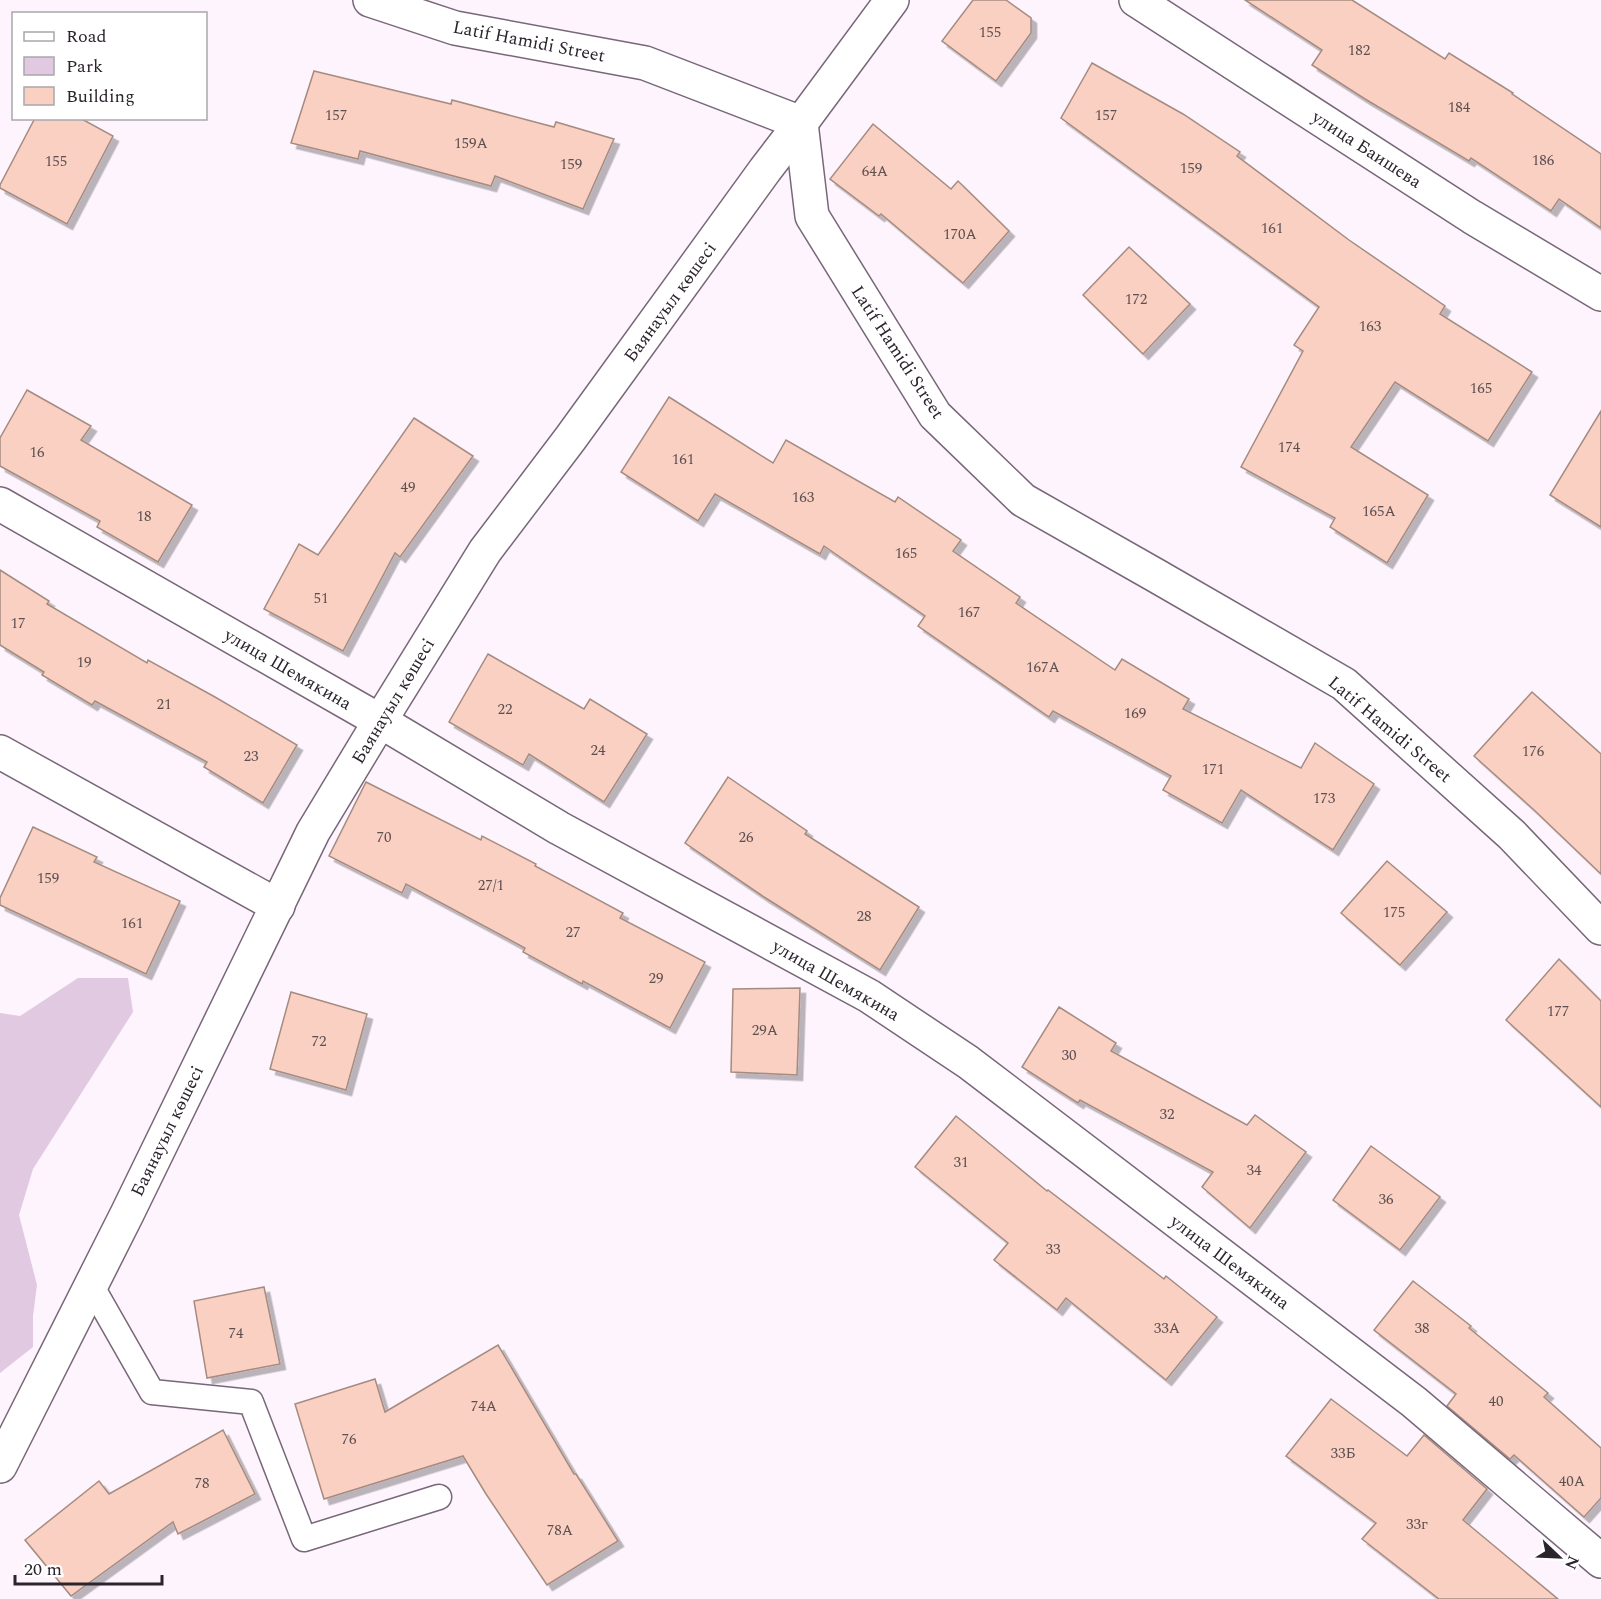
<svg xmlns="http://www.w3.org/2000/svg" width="1601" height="1599" font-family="Spectral,serif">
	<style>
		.green { fill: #e1c9e2 }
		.building { fill: #f9d0c1; stroke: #a68b81; stroke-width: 1.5; filter: url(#shadow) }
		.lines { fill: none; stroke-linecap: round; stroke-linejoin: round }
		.lane-casing { stroke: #786679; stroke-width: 27 }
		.street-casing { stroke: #786679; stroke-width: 36 }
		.secondary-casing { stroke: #786679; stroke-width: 36 }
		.lane { stroke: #fff; stroke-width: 24 }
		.street { stroke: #fff; stroke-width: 33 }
		.secondary { stroke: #fff; stroke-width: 33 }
		.labels { text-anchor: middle; stroke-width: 6; stroke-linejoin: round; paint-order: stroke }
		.number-label { font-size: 15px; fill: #5e4f51 }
		.street-label { font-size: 18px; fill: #2b242c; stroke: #fff }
	</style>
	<defs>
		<filter id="shadow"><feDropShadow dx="5.5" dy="5.5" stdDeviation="0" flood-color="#0004"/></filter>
	</defs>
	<rect width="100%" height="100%" fill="#fdf4fd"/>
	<path class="green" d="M 78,978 L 128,978 L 133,1012 L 33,1169 L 19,1215 L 37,1285 L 33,1316 L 33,1347 L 0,1373 L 0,1013 L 20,1016 Z"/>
	<g class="building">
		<path d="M 973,0 L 1006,0 L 1031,18 L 1031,33 L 996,81 L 942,41 Z"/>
		<path d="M 1245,0 L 1352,0 L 1445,59 L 1449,53 L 1513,93 L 1512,94 L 1601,154 L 1601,228 L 1559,199 L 1551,211 L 1471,158 L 1469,161 L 1365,99 L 1312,65 L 1322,50 Z"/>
		<path d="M 1092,63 L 1183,114 L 1240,152 L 1237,156 L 1349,240 L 1445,306 L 1440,314 L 1532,372 L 1488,441 L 1395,382 L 1351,447 L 1428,495 L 1387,563 L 1330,527 L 1335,518 L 1241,467 L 1303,351 L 1294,345 L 1319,307 L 1061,118 Z"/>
		<path d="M 314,71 L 451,104 L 452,100 L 554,127 L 556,122 L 614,139 L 583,209 L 495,176 L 491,186 L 360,151 L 358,159 L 291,143 Z"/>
		<path d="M 35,118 L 80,118 L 113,136 L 67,224 L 0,188 L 0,185 Z"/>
		<path d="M 873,124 L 951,189 L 958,181 L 1009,231 L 963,283 L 881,214 L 879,216 L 830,179 Z"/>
		<path d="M 1129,247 L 1190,304 L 1143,354 L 1083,295 Z"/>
		<path d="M 27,390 L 91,426 L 81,440 L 192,505 L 158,562 L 97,527 L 100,521 L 0,466 L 0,438 Z"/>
		<path d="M 669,397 L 773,463 L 786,440 L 895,502 L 898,497 L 961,540 L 953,551 L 1020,597 L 1016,603 L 1115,670 L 1122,659 L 1189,699 L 1183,709 L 1301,768 L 1315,743 L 1374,784 L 1333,850 L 1241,790 L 1222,823 L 1163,790 L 1171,776 L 1053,711 L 1049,717 L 918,626 L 925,616 L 824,546 L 820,554 L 715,494 L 698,521 L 621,472 Z"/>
		<path d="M 1601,411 L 1601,527 L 1550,495 Z"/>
		<path d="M 414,418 L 473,456 L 400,557 L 395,553 L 343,651 L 264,609 L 299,544 L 318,555 Z"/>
		<path d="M 0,570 L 49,601 L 47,604 L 147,663 L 148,660 L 215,697 L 297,745 L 263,803 L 204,767 L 207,762 L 95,701 L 92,705 L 42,675 L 44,672 L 0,645 Z"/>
		<path d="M 488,654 L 584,709 L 590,699 L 647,734 L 604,802 L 529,754 L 523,765 L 449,722 Z"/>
		<path d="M 1532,692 L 1601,754 L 1601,874 L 1534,810 L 1474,756 Z"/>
		<path d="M 728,777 L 807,831 L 805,834 L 919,907 L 880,970 L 764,897 L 685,843 Z"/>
		<path d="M 366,782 L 481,840 L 482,836 L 536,864 L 535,866 L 623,913 L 620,918 L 705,962 L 670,1028 L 583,981 L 582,984 L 523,952 L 525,948 L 406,884 L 402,893 L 329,856 Z"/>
		<path d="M 33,827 L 97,857 L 94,862 L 180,901 L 146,974 L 0,905 L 0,898 Z"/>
		<path d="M 1387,861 L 1447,912 L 1400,965 L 1341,913 Z"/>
		<path d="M 1559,959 L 1601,1001 L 1601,1107 L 1506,1020 Z"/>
		<path d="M 800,988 L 797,1075 L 731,1072 L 733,989 Z"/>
		<path d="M 291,992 L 367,1014 L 346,1090 L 270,1069 Z"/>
		<path d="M 1059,1007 L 1116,1043 L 1111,1051 L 1247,1125 L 1255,1115 L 1306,1152 L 1250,1228 L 1202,1187 L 1213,1172 L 1080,1100 L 1078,1103 L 1022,1067 Z"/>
		<path d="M 956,1116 L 1047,1191 L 1048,1190 L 1164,1279 L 1166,1276 L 1217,1317 L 1166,1380 L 1066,1298 L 1057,1310 L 994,1260 L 1008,1243 L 915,1167 Z"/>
		<path d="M 1371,1146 L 1440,1197 L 1400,1250 L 1333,1200 Z"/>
		<path d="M 1413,1281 L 1471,1326 L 1469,1328 L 1548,1393 L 1544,1397 L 1601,1448 L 1601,1498 L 1584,1517 L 1514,1455 L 1510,1459 L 1447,1406 L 1456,1394 L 1374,1330 Z"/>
		<path d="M 264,1287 L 280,1364 L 207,1378 L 194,1301 Z"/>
		<path d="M 498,1345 L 574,1474 L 576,1474 L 618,1541 L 547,1585 L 486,1494 L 463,1456 L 324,1499 L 295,1404 L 375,1379 L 385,1412 Z"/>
		<path d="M 1331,1399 L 1407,1456 L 1424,1435 L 1487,1489 L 1463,1520 L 1558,1599 L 1439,1599 L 1362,1539 L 1376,1523 L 1286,1456 Z"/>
		<path d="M 223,1430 L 255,1494 L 178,1534 L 173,1522 L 71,1596 L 25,1540 L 99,1481 L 109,1494 Z"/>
	</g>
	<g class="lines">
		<defs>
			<path id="lane" d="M 91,1285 L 152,1392 L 251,1402 L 304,1539 L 439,1497"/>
			<g id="street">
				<path d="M 370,0 L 455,28 L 645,63 L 801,123 L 812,216 L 935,415 L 1023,500 L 1155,575 L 1344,684 L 1512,835 L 1601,928"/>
				<path d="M 1136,0 L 1472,217 L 1601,294"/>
				<path d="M 0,504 L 380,721 L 559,828 L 869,996 L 968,1062 L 1414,1402 L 1601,1561"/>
				<path d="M 0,752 L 278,906"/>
			</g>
			<path id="secondary" d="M 0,1466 L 127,1214 L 313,832 L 380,721 L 485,551 L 570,439 L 765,170 L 801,123 L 892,0"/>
		</defs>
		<use href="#lane" class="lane-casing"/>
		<use href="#street" class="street-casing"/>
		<use href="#secondary" class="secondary-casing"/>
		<use href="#lane" class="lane"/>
		<use href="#street" class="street"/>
		<use href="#secondary" class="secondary"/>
	</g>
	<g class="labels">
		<g class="number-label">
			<text x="990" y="37">155</text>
			<text x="1359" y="55">182</text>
			<text x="1459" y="112">184</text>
			<text x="336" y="120">157</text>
			<text x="1106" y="120">157</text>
			<text x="471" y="148">159А</text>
			<text x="1543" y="165">186</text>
			<text x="56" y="166">155</text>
			<text x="571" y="169">159</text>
			<text x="1191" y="173">159</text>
			<text x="875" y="176">64А</text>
			<text x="1272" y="233">161</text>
			<text x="960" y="239">170А</text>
			<text x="1136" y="304">172</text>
			<text x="1370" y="331">163</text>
			<text x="1481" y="393">165</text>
			<text x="1289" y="452">174</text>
			<text x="37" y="457">16</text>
			<text x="683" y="464">161</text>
			<text x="408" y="492">49</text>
			<text x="803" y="502">163</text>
			<text x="1379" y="516">165А</text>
			<text x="144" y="521">18</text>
			<text x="906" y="558">165</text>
			<text x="321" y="603">51</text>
			<text x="969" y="617">167</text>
			<text x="18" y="628">17</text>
			<text x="84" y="667">19</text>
			<text x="1043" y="672">167А</text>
			<text x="164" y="709">21</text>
			<text x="505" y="714">22</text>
			<text x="1135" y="718">169</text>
			<text x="598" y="755">24</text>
			<text x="1533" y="756">176</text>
			<text x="251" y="761">23</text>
			<text x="1213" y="774">171</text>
			<text x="1324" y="803">173</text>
			<text x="384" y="842">70</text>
			<text x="746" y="842">26</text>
			<text x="48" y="883">159</text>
			<text x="491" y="890">27/1</text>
			<text x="1394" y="917">175</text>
			<text x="864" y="921">28</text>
			<text x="132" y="928">161</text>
			<text x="573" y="937">27</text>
			<text x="656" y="983">29</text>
			<text x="1558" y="1016">177</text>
			<text x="765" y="1035">29А</text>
			<text x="319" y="1046">72</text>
			<text x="1069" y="1060">30</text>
			<text x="1167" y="1119">32</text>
			<text x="961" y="1167">31</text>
			<text x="1254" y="1175">34</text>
			<text x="1386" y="1204">36</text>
			<text x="1053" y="1254">33</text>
			<text x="1167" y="1333">33А</text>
			<text x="1422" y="1333">38</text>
			<text x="236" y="1338">74</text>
			<text x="1496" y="1406">40</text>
			<text x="484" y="1411">74А</text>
			<text x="349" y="1444">76</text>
			<text x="1343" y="1458">33Б</text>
			<text x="1572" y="1486">40А</text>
			<text x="202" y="1488">78</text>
			<text x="1417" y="1529">33г</text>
			<text x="560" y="1535">78А</text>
		</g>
		<g class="street-label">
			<text transform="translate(529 41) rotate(11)" y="6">Latif Hamidi Street</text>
			<text transform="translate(1367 149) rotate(33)" y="6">улица Баишева</text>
			<text transform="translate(670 302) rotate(-54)" y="6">Баянауыл көшесі</text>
			<text transform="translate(898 352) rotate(57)" y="6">Latif Hamidi Street</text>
			<text transform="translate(288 669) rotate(30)" y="6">улица Шемякина</text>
			<text transform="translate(393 701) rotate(-59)" y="6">Баянауыл көшесі</text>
			<text transform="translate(1390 729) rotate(40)" y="6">Latif Hamidi Street</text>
			<text transform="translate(836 980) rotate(30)" y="6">улица Шемякина</text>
			<text transform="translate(167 1131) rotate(-64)" y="6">Баянауыл көшесі</text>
			<text transform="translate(1230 1262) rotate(37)" y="6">улица Шемякина</text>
		</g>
	</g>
	<rect x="12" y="12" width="195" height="108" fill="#ffffff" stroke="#aaa7ab" stroke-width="1.5"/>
	<rect x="24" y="32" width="30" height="9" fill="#ffffff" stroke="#aaa7ab" stroke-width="1.5"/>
	<text x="66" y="42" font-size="18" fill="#2b242c">Road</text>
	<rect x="24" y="57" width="30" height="18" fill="#e1c9e2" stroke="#aaa7ab" stroke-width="1.5"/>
	<text x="66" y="72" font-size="18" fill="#2b242c">Park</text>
	<rect x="24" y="87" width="30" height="18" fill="#f9d0c1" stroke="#aaa7ab" stroke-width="1.5"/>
	<text x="66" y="102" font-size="18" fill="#2b242c">Building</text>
	<g transform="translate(1559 1557) rotate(113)" stroke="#ffffff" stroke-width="4.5" paint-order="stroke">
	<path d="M0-4.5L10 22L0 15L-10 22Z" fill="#2b242c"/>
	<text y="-9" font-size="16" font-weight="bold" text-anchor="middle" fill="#2b242c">N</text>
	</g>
	<path d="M15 1575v9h147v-9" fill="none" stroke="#2b242c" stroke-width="3"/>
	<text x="24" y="1575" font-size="18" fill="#2b242c" stroke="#ffffff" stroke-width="4.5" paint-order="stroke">20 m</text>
</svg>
